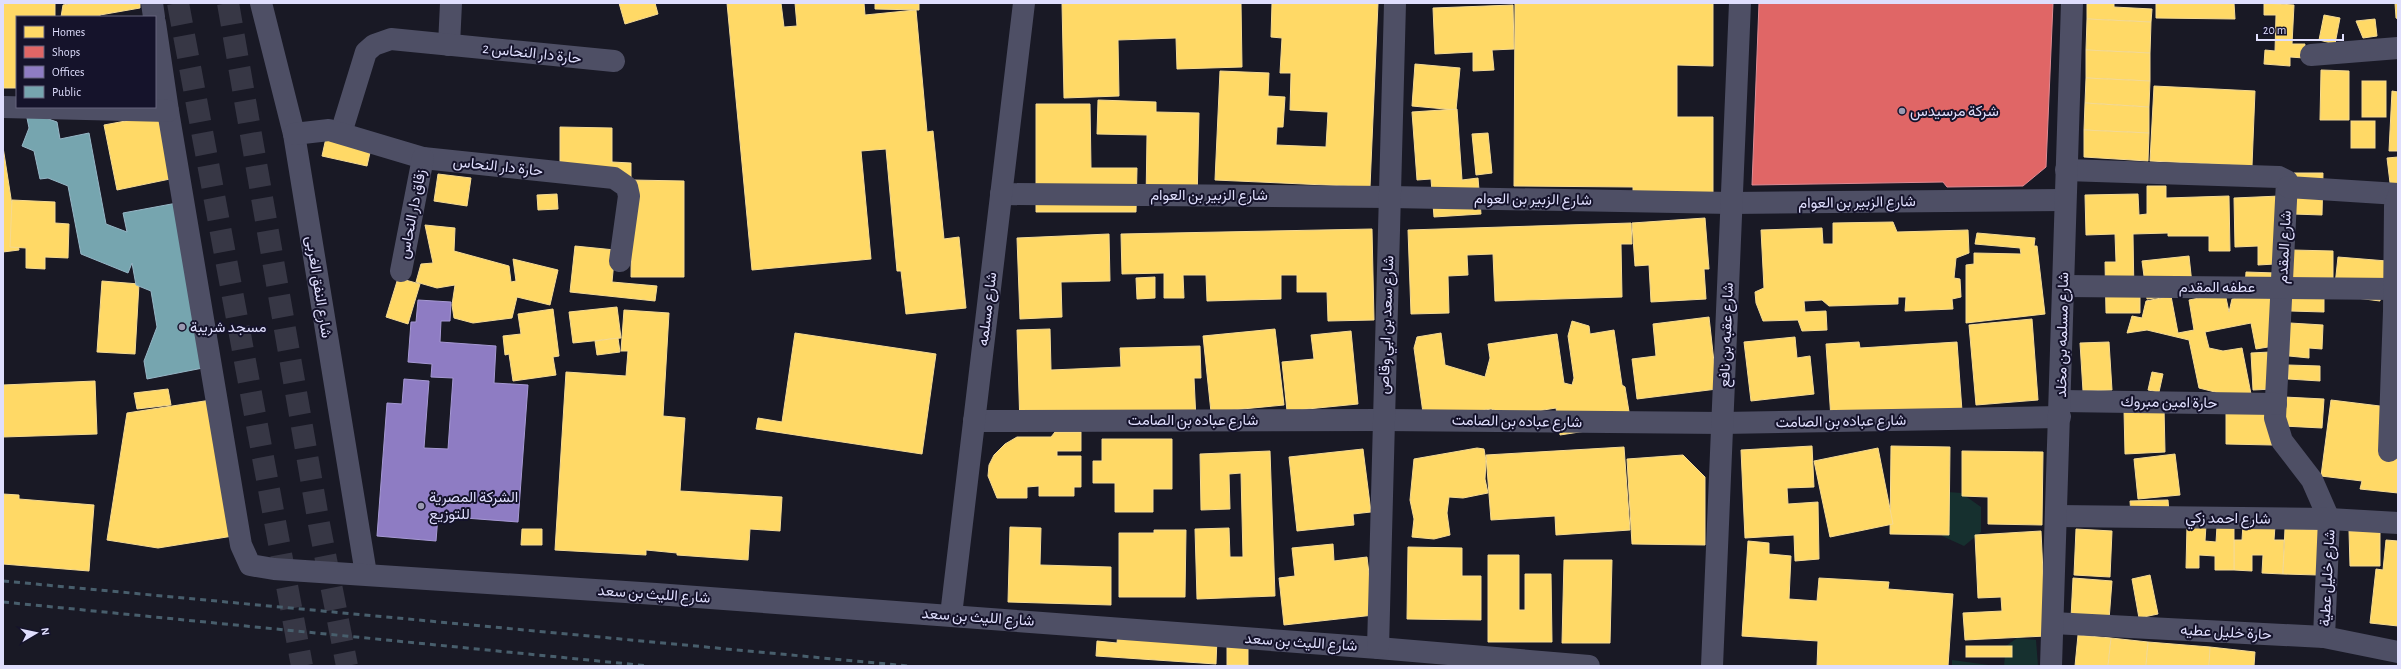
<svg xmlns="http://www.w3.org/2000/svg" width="2401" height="669" font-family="'Alegreya Sans',Vazirmatn,sans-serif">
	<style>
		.green { fill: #16302f }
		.homes { fill: #ffd966; stroke: #f5da93 }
		.shops { fill: #e06666; stroke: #e08a93 }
		.offices { fill: #8e7cc3; stroke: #a699d4 }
		.public { fill: #76a5af; stroke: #96b6c6 }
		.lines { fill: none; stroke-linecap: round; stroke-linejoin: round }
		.trunk-tunnel { stroke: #373745; stroke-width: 22; stroke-dasharray: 22 11; stroke-linecap: butt }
		.minor { stroke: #4e4f65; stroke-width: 22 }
		.rail { stroke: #485e6c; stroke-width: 3; stroke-dasharray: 6 5; stroke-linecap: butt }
		.poi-dot { fill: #9a99b1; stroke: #15132b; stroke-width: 1.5 }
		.labels { text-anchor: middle; stroke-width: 4; stroke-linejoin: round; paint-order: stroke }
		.street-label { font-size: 15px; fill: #dfdefd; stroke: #15132b }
		.poi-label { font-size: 15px; fill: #dfdefd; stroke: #15132b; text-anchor: start }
	</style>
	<rect width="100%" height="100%" fill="#191925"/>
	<g class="green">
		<path d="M 1948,492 L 1961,493 L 1981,507 L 1981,532 L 1964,546 L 1942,536 Z"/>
		<path d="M 2017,638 L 2036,640 L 2038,666 L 2004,666 L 2006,646 Z"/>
		<path d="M 1952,660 L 1996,666 L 1952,666 Z"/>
	</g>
	<g class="homes">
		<path d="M 3,3 L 55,3 L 55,17 L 17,17 L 17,88 L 3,88 Z"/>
		<path d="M 73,3 L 140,3 L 140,8 L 100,15 L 100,17 L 61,17 L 63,5 Z"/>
		<path d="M 619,3 L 655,3 L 658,14 L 625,24 Z"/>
		<path d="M 727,3 L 781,3 L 784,27 L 797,26 L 795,3 L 864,3 L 865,15 L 916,10 L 927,132 L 933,131 L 944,239 L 959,237 L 966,308 L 906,314 L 901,271 L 897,271 L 886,149 L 861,151 L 871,259 L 752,270 Z"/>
		<path d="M 875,3 L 919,3 L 919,10 L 875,9 Z"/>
		<path d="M 1062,3 L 1241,3 L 1242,67 L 1177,69 L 1176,38 L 1118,40 L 1119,96 L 1064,98 Z"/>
		<path d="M 1272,3 L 1378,3 L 1370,187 L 1215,180 L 1220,71 L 1269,73 L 1268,96 L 1285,97 L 1283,127 L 1277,127 L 1276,145 L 1326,147 L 1328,112 L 1290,110 L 1291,73 L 1280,73 L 1282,38 L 1271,37 Z"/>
		<path d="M 1515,3 L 1713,3 L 1713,66 L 1677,65 L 1677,117 L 1713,117 L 1713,198 L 1633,197 L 1633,187 L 1514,186 Z"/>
		<path d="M 2087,3 L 2114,3 L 2114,7 L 2152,9 L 2151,22 L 2087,19 Z"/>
		<path d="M 2156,3 L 2234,3 L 2235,19 L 2156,18 Z"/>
		<path d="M 2264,3 L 2294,5 L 2292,44 L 2305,44 L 2304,58 L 2290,57 L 2290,66 L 2264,64 L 2265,50 L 2275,51 L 2276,15 L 2264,15 Z"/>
		<path d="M 2395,3 L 2398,3 L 2398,19 L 2396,18 Z"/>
		<path d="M 1513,5 L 1514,49 L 1492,50 L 1494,70 L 1473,71 L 1473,52 L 1435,54 L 1433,8 Z"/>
		<path d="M 2324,15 L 2340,18 L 2335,44 L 2319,40 Z"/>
		<path d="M 2087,19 L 2151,22 L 2150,53 L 2086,50 Z"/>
		<path d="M 2375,19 L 2377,36 L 2363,38 L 2356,21 Z"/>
		<path d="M 2086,50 L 2150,53 L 2150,81 L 2086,78 Z"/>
		<path d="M 1415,64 L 1460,68 L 1456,110 L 1412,106 Z"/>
		<path d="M 2321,70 L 2349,71 L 2349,120 L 2320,120 Z"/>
		<path d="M 2086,78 L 2150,81 L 2149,107 L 2085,103 Z"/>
		<rect x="2362" y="81" width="24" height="36"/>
		<path d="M 2154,86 L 2255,91 L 2252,166 L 2150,161 Z"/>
		<path d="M 2392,91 L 2398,92 L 2398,151 L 2389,151 Z"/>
		<path d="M 1098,100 L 1156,102 L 1156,112 L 1199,113 L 1197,202 L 1146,202 L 1147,135 L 1097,134 Z"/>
		<path d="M 2085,103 L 2149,107 L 2149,133 L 2084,130 Z"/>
		<path d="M 1036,104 L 1090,104 L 1091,168 L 1137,168 L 1136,212 L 1036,212 Z"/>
		<path d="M 1457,109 L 1462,180 L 1478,178 L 1481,214 L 1434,217 L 1431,179 L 1417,180 L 1412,112 Z"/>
		<path d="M 158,115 L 170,179 L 117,190 L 104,125 Z"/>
		<rect x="2351" y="121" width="24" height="27"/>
		<path d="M 560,127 L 612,128 L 612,162 L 631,163 L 631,179 L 560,178 Z"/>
		<path d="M 328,129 L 373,139 L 367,166 L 322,156 Z"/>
		<path d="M 2084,130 L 2149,133 L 2148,161 L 2084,157 Z"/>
		<path d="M 1488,133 L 1492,173 L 1476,175 L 1472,134 Z"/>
		<path d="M 3,147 L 19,250 L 3,252 Z"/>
		<path d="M 2398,157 L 2398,191 L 2391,191 L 2387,158 Z"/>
		<path d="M 2294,173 L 2323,173 L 2322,215 L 2293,214 Z"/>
		<path d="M 438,174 L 471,178 L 467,206 L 434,201 Z"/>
		<path d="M 632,180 L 684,181 L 684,277 L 631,277 Z"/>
		<path d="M 2147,186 L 2166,186 L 2166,198 L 2229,196 L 2230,251 L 2209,251 L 2209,236 L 2168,236 L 2168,233 L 2133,234 L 2134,295 L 2140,295 L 2140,313 L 2106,313 L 2105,262 L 2116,262 L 2115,234 L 2086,235 L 2085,195 L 2138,194 L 2139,215 L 2147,214 Z"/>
		<path d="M 557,194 L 558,209 L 538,210 L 537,195 Z"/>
		<path d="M 2280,196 L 2275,264 L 2258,265 L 2258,246 L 2235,247 L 2234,198 Z"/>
		<path d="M 12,200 L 55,202 L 55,223 L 69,224 L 68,258 L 45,257 L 45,269 L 26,268 L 26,248 L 10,247 Z"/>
		<path d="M 1705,218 L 1709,269 L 1704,269 L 1706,299 L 1651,302 L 1649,265 L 1635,266 L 1632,223 Z"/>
		<path d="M 1893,222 L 1897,232 L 1968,230 L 1969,253 L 1956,258 L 1954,278 L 1960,279 L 1961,297 L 1952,299 L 1953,309 L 1905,311 L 1906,297 L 1898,297 L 1898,304 L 1829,306 L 1822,300 L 1804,301 L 1805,312 L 1826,311 L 1827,330 L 1802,331 L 1798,320 L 1763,321 L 1756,303 L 1755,292 L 1764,288 L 1761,230 L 1822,228 L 1823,244 L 1833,244 L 1833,223 Z"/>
		<path d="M 1631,223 L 1632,244 L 1621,244 L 1622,297 L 1495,301 L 1493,254 L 1467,255 L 1468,275 L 1448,276 L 1449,313 L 1411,314 L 1408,230 Z"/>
		<path d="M 425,225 L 455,228 L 454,251 L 509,266 L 511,282 L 516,281 L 513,259 L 558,270 L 550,305 L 517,297 L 512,318 L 473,323 L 454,318 L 452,305 L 455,285 L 437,288 L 416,282 L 421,264 L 433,263 Z"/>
		<path d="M 1372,229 L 1374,320 L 1328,321 L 1327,292 L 1297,292 L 1297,275 L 1281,275 L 1281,299 L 1207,301 L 1206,275 L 1183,275 L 1184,298 L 1164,298 L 1164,273 L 1122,274 L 1121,234 Z"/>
		<path d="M 1977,233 L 2035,238 L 2034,246 L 2037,246 L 2045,314 L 1966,323 L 1966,265 L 1974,264 L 1974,253 L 2021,254 L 2020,248 L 1975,244 Z"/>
		<path d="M 1109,234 L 1110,281 L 1061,282 L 1062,317 L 1020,319 L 1017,238 Z"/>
		<path d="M 575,246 L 615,250 L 612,282 L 657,286 L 655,301 L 570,292 Z"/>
		<path d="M 2292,250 L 2333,251 L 2333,278 L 2292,278 Z"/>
		<path d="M 2189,256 L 2193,293 L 2147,299 L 2142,261 Z"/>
		<path d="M 2338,257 L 2387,261 L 2385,288 L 2381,287 L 2380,301 L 2349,297 L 2335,285 Z"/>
		<path d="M 2246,272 L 2276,273 L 2275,291 L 2245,289 Z"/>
		<path d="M 1155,277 L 1155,298 L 1137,299 L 1136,278 Z"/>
		<path d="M 398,278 L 420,284 L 408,324 L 386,317 Z"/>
		<path d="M 102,281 L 139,284 L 135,354 L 97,352 Z"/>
		<path d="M 2225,293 L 2229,312 L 2232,299 L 2254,295 L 2271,299 L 2280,345 L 2256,349 L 2251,323 L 2205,332 L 2209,348 L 2223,351 L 2242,348 L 2251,394 L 2235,397 L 2199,388 L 2189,340 L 2147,330 L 2127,333 L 2132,316 L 2142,318 L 2146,301 L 2171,296 L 2178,333 L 2194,330 L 2189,300 Z"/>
		<path d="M 2290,295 L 2324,296 L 2324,312 L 2290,311 Z"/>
		<path d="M 617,307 L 621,338 L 573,343 L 569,312 Z"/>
		<path d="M 553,309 L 559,356 L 553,357 L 556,375 L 513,381 L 509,354 L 505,355 L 503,336 L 521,334 L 518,314 Z"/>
		<path d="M 624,310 L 669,313 L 663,416 L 685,418 L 680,491 L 782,497 L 780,531 L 750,529 L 748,560 L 677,555 L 677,553 L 646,550 L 646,555 L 555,550 L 566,372 L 626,376 L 628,351 L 621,351 Z"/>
		<path d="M 1709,317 L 1717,389 L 1637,399 L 1632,359 L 1656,356 L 1653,324 Z"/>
		<path d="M 2032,319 L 2038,400 L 1976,405 L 1969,325 Z"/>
		<path d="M 1572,321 L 1589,326 L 1590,334 L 1614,330 L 1622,385 L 1625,387 L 1631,424 L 1560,435 L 1556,408 L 1512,415 L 1491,409 L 1424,420 L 1414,348 L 1417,337 L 1441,333 L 1445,365 L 1485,377 L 1490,358 L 1488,344 L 1557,334 L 1564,383 L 1572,385 L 1574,378 L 1568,336 Z"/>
		<path d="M 2290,323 L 2323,325 L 2322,349 L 2309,348 L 2309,358 L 2289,356 Z"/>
		<path d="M 1050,329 L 1051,370 L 1121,367 L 1120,348 L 1200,346 L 1201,378 L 1194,378 L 1196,420 L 1020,426 L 1017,330 Z"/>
		<path d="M 1275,329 L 1284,405 L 1211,412 L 1203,336 Z"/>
		<path d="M 1351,331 L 1358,404 L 1287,411 L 1282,362 L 1314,359 L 1311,335 Z"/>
		<path d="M 795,333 L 936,354 L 922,454 L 756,429 L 758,418 L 782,422 Z"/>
		<path d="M 1795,337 L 1797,358 L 1810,356 L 1814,394 L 1751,401 L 1744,342 Z"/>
		<path d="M 618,338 L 620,352 L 597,355 L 595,341 Z"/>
		<path d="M 1859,342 L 1860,348 L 1957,342 L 1962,411 L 1831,419 L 1826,344 Z"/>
		<path d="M 2109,342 L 2112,390 L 2083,391 L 2080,343 Z"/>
		<path d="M 2270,352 L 2273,389 L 2253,390 L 2251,353 Z"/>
		<path d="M 2288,365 L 2320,366 L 2320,381 L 2288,379 Z"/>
		<path d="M 2152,372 L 2163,374 L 2159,392 L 2148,390 Z"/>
		<path d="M 95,381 L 97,434 L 3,437 L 3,385 Z"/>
		<path d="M 168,389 L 171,405 L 137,409 L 134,393 Z"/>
		<path d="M 2284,397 L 2324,399 L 2322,428 L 2283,426 Z"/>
		<path d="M 211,400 L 233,536 L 158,548 L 107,540 L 127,413 Z"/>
		<path d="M 2331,400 L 2388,407 L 2398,456 L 2398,493 L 2360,489 L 2362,481 L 2321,476 Z"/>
		<path d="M 2226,403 L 2272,404 L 2272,445 L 2226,444 Z"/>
		<path d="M 2164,408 L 2165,452 L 2125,454 L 2124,410 Z"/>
		<path d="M 1055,432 L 1081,432 L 1081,451 L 1057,451 L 1057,456 L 1081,456 L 1081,487 L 1074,487 L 1074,496 L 1039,496 L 1039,486 L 1027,487 L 1027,498 L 997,498 L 988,476 L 989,465 L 994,455 L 1005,444 L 1017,437 L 1051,437 Z"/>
		<path d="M 1102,439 L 1172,439 L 1172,489 L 1153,489 L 1153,512 L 1115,512 L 1115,483 L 1093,483 L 1093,461 L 1102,461 Z"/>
		<path d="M 1812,446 L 1814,487 L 1787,488 L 1788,504 L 1818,502 L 1819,559 L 1795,561 L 1794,535 L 1745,538 L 1741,450 Z"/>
		<path d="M 1891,446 L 1950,447 L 1949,535 L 1890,534 Z"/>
		<path d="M 1624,447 L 1630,530 L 1556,535 L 1555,516 L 1491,520 L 1486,455 Z"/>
		<path d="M 1477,448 L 1484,449 L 1486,461 L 1485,479 L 1488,493 L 1463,498 L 1449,497 L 1447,513 L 1450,535 L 1434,539 L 1412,537 L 1414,519 L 1410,500 L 1414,459 Z"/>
		<path d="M 1878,448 L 1893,524 L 1830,537 L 1814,461 Z"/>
		<path d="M 1363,449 L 1371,512 L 1353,514 L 1354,525 L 1297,531 L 1289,457 Z"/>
		<path d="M 1270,451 L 1275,596 L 1197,599 L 1195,529 L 1229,528 L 1230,557 L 1243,557 L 1241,473 L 1229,474 L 1230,509 L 1201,510 L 1200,454 Z"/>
		<path d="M 1962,451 L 2043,452 L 2042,525 L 1988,524 L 1988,497 L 1962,496 Z"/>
		<path d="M 2175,454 L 2180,495 L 2138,499 L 2134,459 Z"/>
		<path d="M 1683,455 L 1705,477 L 1705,545 L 1632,544 L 1627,459 Z"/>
		<path d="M 3,494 L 19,495 L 19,499 L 94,505 L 89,571 L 3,564 Z"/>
		<path d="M 2168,500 L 2169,513 L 2131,514 L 2130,501 Z"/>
		<path d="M 2243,524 L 2275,526 L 2274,540 L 2284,540 L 2283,574 L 2262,573 L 2263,555 L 2252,555 L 2252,571 L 2234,570 L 2234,540 L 2242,540 Z"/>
		<path d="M 2187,525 L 2206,525 L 2205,541 L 2216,542 L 2217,526 L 2234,527 L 2234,570 L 2215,570 L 2215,556 L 2199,555 L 2199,568 L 2186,568 Z"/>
		<path d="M 1010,527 L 1041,528 L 1040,565 L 1111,567 L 1111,605 L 1008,602 Z"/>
		<path d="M 2285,528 L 2322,530 L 2318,575 L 2283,574 Z"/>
		<path d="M 522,529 L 542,529 L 542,545 L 521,545 Z"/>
		<path d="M 2076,529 L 2112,531 L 2110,577 L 2074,575 Z"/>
		<path d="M 1154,530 L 1186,530 L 1185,597 L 1119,597 L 1119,533 L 1154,533 Z"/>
		<path d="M 2041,531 L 2046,636 L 1965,640 L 1963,613 L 2002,611 L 2001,597 L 1978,598 L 1975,535 Z"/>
		<path d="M 2349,531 L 2380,531 L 2380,566 L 2350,566 Z"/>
		<path d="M 2386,540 L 2398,541 L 2398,626 L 2370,623 L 2376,569 L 2383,570 Z"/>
		<path d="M 1748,541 L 1769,543 L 1769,554 L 1791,556 L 1789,599 L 1817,601 L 1819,578 L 1889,582 L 1888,589 L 1953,594 L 1948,666 L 1817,666 L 1818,641 L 1742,636 Z"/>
		<path d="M 1333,544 L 1334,561 L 1367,557 L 1374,615 L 1284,625 L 1279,578 L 1295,576 L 1292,548 Z"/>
		<path d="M 1408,547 L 1462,548 L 1462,576 L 1481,576 L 1481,620 L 1407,619 Z"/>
		<path d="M 1488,555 L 1519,555 L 1519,610 L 1525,610 L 1525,574 L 1551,574 L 1552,642 L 1488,642 Z"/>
		<path d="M 1564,560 L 1612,560 L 1610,643 L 1562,643 Z"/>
		<path d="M 2150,575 L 2158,614 L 2139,618 L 2132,579 Z"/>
		<path d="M 2073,578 L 2112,581 L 2109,620 L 2071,618 Z"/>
		<path d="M 1118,632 L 1217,638 L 1216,664 L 1096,656 L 1097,641 L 1117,643 Z"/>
		<path d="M 2078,635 L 2111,638 L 2108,666 L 2075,666 Z"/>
		<path d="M 2111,638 L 2148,642 L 2146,666 L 2108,666 Z"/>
		<rect x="1227" y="639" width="21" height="26"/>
		<path d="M 2148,642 L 2210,647 L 2209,666 L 2146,666 Z"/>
		<rect x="1966" y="646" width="46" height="11"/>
		<path d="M 2210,647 L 2255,652 L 2254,666 L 2209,666 Z"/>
	</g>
	<path class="shops" d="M 1759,3 L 2053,3 L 2046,167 L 2023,186 L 1947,187 L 1943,182 L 1752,185 Z"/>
	<path class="offices" d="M 418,300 L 451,302 L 450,321 L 441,321 L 440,342 L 496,346 L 494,383 L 528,385 L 518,522 L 438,516 L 436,541 L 377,536 L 387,403 L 402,404 L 404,379 L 429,381 L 424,448 L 448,449 L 453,378 L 431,377 L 432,364 L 408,362 L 411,322 L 416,322 Z"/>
	<path class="public" d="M 40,116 L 57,122 L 60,139 L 89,133 L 106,224 L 127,232 L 123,213 L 177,203 L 208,367 L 147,379 L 144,361 L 157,327 L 151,291 L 136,285 L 132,263 L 128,273 L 81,254 L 68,186 L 48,178 L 40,179 L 34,151 L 22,146 L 29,128 L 27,118 Z"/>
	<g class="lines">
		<g class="trunk-tunnel">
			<path d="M 178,3 L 302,666"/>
			<path d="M 228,3 L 319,524 L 347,666"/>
		</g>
		<g class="minor">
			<path d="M 152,3 L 154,17"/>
			<path d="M 261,3 L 294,134 L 366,574"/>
			<path d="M 155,23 L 168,111 L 241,545 L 250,565 L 274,569 L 656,594 L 1378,648 L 1589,666"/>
			<path d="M 449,45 L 451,3"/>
			<path d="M 2311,55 L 2398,48"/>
			<path d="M 3,107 L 168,111"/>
			<path d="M 341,133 L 366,52 L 374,45 L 391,39 L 614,61"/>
			<path d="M 294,134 L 329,130 L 423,158 L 614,178 L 627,187 L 629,196 L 620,261"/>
			<path d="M 2066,170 L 2279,177 L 2287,181 L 2275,418 L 2282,441 L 2312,480 L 2329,519 L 2324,637"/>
			<path d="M 2288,187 L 2398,194"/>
			<path d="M 1001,194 L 1390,197 L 1731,203 L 2065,200"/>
			<path d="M 401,271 L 423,158"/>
			<path d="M 2064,286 L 2394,289"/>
			<path d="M 2061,401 L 2276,404"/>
			<path d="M 974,421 L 1384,420 L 1722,423 L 2060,417"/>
			<path d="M 2389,451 L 2394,311 L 2395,206 L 2398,197"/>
			<path d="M 2057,516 L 2329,519 L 2398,523"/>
			<path d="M 951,615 L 1024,3"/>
			<path d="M 2053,623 L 2324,637 L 2398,652"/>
			<path d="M 1378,648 L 1395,3"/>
			<path d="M 1712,666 L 1740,3"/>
			<path d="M 2051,666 L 2072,3"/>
		</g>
		<g class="rail">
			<path d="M 3,581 L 908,666"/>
			<path d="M 3,602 L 649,666"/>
		</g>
	</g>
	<g class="poi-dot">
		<circle cx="1902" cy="111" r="4"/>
		<circle cx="182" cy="327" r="4"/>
		<circle cx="421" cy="506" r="4"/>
	</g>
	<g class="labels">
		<g class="street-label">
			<text transform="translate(532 53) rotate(6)" y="5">حارة دار النحاس 2</text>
			<text transform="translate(498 166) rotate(6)" y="5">حارة دار النحاس</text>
			<text x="1209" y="200">شارع الزبير بن العوام</text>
			<text transform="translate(1533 199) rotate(1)" y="5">شارع الزبير بن العوام</text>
			<text transform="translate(1857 202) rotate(-1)" y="5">شارع الزبير بن العوام</text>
			<text transform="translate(412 214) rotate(-79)" y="5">زقاق دار النحاس</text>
			<text transform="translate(2284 247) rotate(-87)" y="5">شارع المقدم</text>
			<text transform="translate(319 287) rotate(81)" y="5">شارع النفق الغربى</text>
			<text x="2217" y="292">عطفه المقدم</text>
			<text transform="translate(987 309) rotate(-83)" y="5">شارع مسلمه</text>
			<text transform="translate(1386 325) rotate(-88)" y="5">شارع سعد بن ابي وقاص</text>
			<text transform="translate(1726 335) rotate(-88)" y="5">شارع عقبه بن نافع</text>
			<text transform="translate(2062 335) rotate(-89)" y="5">شارع مسلمه بن مخلد</text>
			<text transform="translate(2169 402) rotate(1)" y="5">حارة امين مبروك</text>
			<text x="1193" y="425">شارع عباده بن الصامت</text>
			<text transform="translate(1517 421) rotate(1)" y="5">شارع عباده بن الصامت</text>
			<text transform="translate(1841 421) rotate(-1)" y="5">شارع عباده بن الصامت</text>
			<text transform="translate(2228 518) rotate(1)" y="5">شارع احمد زكي</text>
			<text transform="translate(2327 578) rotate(-87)" y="5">شارع خليل عطية</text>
			<text transform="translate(654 594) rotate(4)" y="5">شارع الليث بن سعد</text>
			<text transform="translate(978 617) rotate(4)" y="5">شارع الليث بن سعد</text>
			<text transform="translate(2226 632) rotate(3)" y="5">حارة خليل عطيه</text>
			<text transform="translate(1301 642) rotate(4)" y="5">شارع الليث بن سعد</text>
		</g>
		<g class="poi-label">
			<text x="1910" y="116">شركة مرسيدس</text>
			<text x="190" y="332">مسجد شريبة</text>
			<text x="429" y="502">الشركة المصرية<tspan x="429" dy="17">للتوزيع</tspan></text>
		</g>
	</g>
	<rect width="2401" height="669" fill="none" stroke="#dfdefd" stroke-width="8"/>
	<rect x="16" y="16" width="140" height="92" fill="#15132b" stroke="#66647f"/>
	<rect x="24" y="26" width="20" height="12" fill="#ffd966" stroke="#66647f"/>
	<text x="52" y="36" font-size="12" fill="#dfdefd">Homes</text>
	<rect x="24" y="46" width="20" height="12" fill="#e06666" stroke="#66647f"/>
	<text x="52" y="56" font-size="12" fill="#dfdefd">Shops</text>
	<rect x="24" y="66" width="20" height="12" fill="#8e7cc3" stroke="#66647f"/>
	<text x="52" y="76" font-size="12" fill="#dfdefd">Offices</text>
	<rect x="24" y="86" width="20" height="12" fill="#76a5af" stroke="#66647f"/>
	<text x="52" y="96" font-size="12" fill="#dfdefd">Public</text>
	<g transform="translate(36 633) rotate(81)" stroke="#15132b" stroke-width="3" paint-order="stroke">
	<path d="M0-3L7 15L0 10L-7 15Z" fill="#dfdefd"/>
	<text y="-6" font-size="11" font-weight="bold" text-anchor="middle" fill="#dfdefd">N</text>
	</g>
	<path d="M2257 34v6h86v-6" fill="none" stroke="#dfdefd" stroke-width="2"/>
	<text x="2263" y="34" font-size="12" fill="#dfdefd" stroke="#15132b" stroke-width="3" paint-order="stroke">20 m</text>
</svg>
